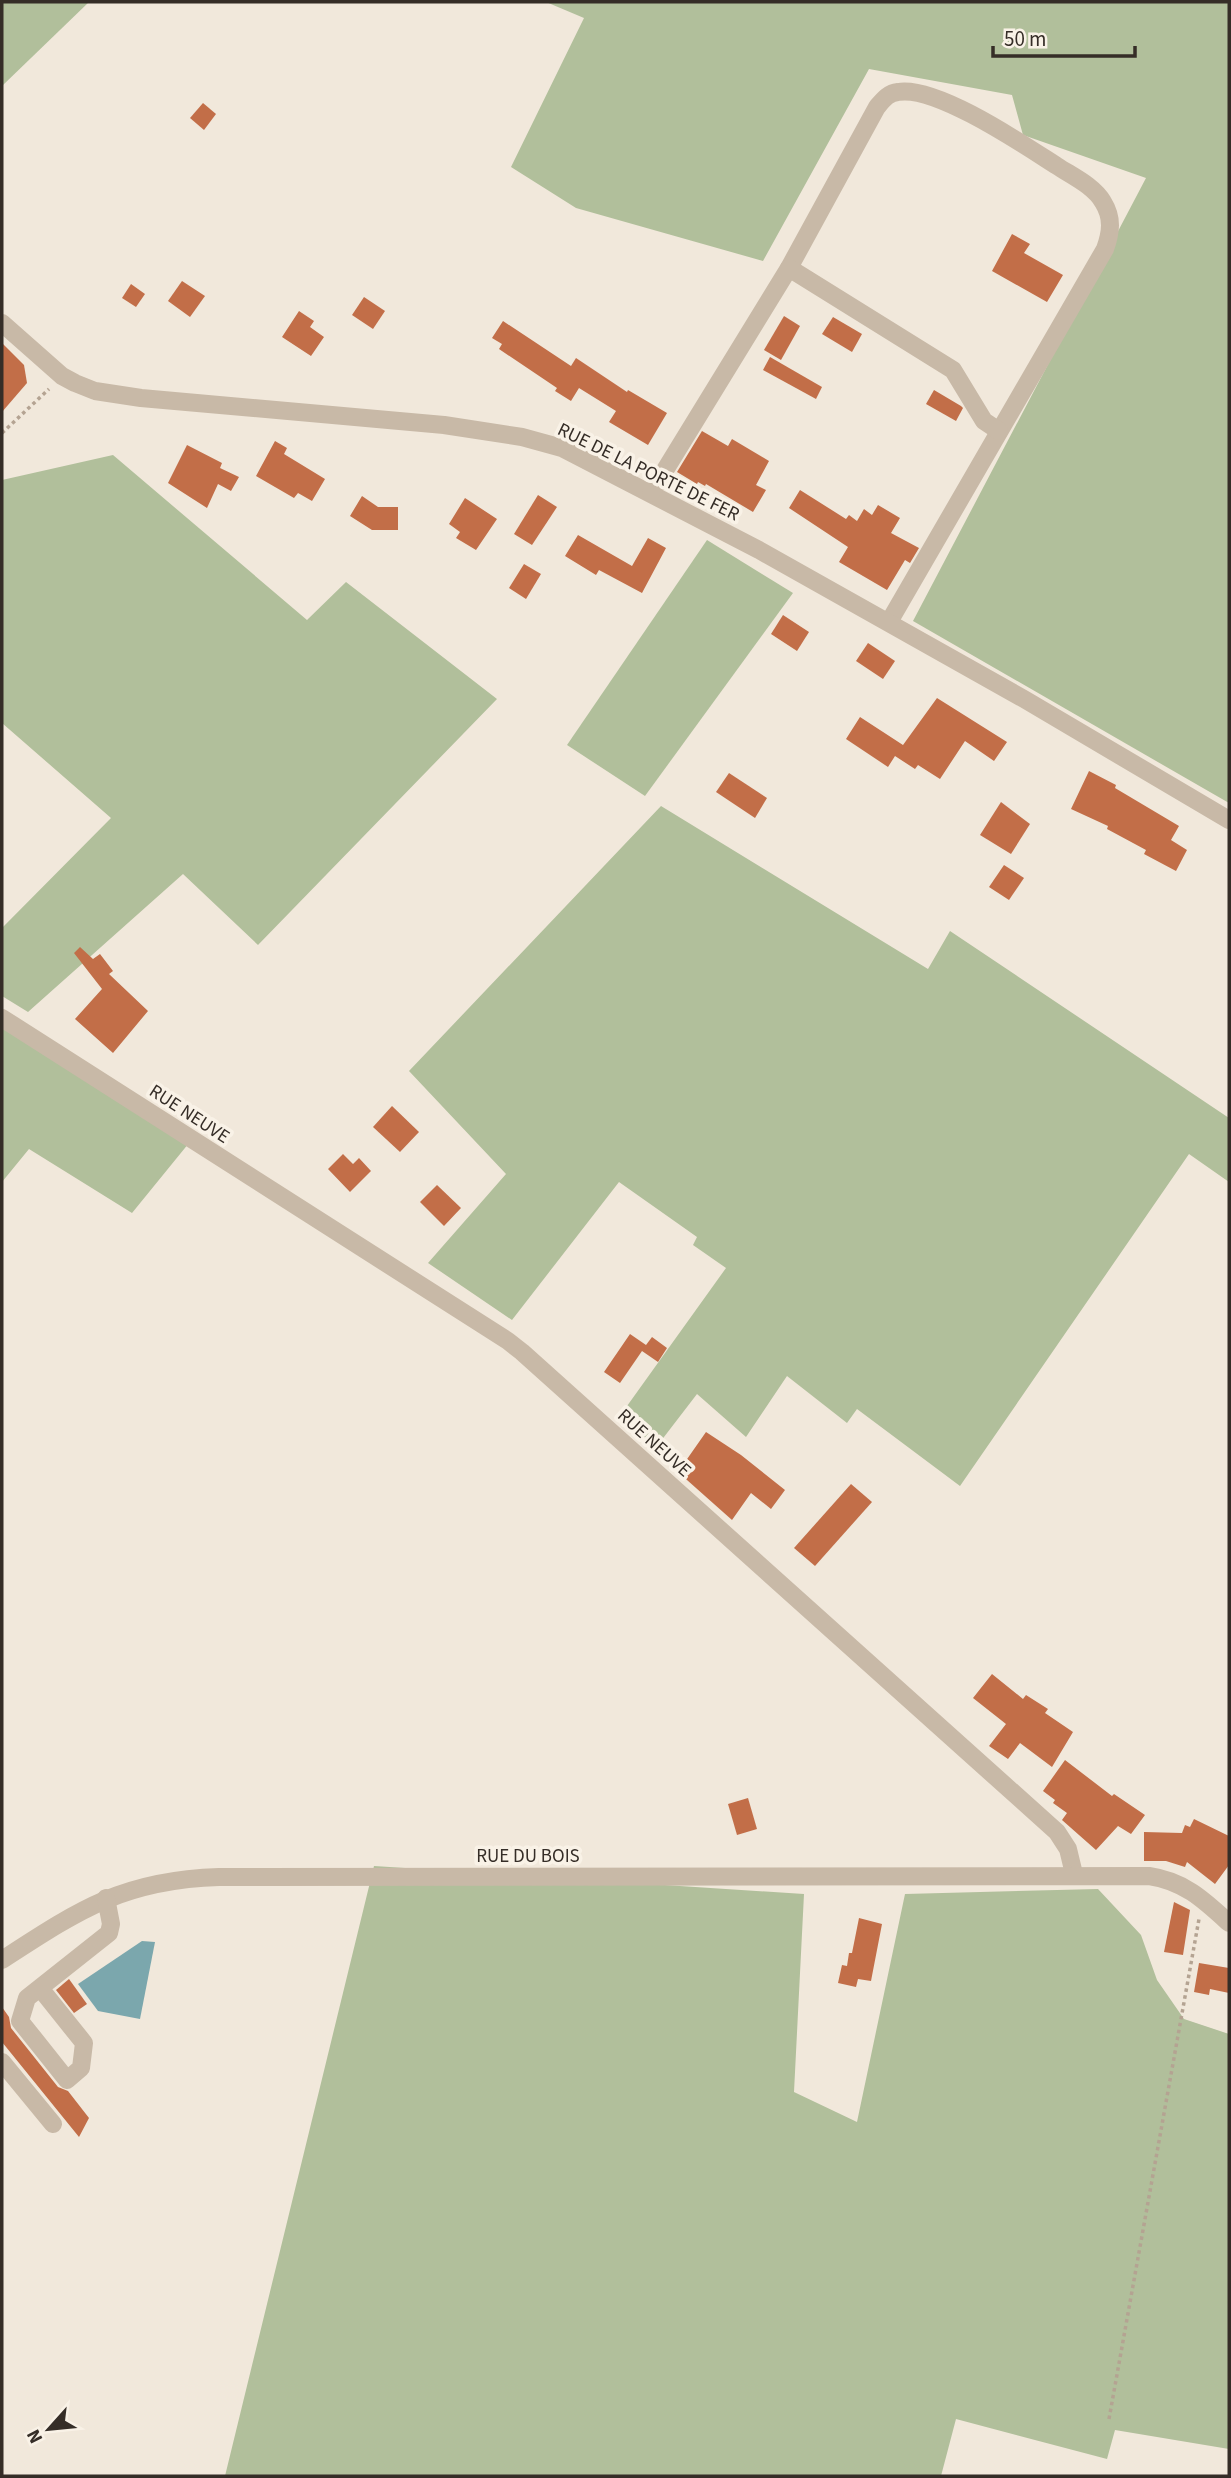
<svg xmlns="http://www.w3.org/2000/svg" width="1231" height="2478" font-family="'Source Sans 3',sans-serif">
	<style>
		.green { fill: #b1bf9b }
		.water { fill: #7ba7ad }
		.building { fill: #c26e48 }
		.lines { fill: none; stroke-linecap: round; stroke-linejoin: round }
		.path { stroke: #b4a392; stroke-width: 3.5; stroke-dasharray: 3.5 3.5; stroke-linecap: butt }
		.minor { stroke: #c8b9a7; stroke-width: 18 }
		.labels { text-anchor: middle; stroke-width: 7; stroke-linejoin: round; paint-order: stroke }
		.street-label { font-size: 19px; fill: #352d27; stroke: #f9f2e7 }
	</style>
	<rect width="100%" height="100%" fill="#f1e8db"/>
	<g class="green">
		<path d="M 2,2 L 89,2 L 2,86 Z"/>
		<path d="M 546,2 L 1229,2 L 1229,803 L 913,621 L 1146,178 L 1023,135 L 1012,95 L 869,69 L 763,261 L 576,208 L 511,167 L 584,18 Z"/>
		<path d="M 113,455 L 307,620 L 346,582 L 497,699 L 258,945 L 183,874 L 28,1012 L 2,996 L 2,928 L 111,818 L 2,723 L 2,480 Z"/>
		<path d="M 707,540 L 793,593 L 645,796 L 567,745 Z"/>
		<path d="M 661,806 L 928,969 L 950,931 L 1229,1118 L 1229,1182 L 1189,1154 L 960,1486 L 857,1409 L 847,1423 L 787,1376 L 746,1437 L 697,1394 L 654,1450 L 622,1413 L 726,1268 L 693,1245 L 697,1237 L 619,1182 L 512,1320 L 428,1263 L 506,1174 L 409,1071 Z"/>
		<path d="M 2,1021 L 189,1143 L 132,1213 L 29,1149 L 2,1182 Z"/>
		<path d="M 374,1866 L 804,1894 L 794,2092 L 857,2122 L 905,1894 L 1098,1889 L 1141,1935 L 1157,1980 L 1184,2019 L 1229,2034 L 1229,2449 L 1115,2430 L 1107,2459 L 956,2419 L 941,2476 L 225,2476 Z"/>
	</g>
	<path class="water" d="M 142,1941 L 155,1942 L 140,2019 L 98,2011 L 78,1984 Z"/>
	<g class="building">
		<path d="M 203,103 L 216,114 L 204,130 L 190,118 Z"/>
		<path d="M 1012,234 L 1030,244 L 1024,253 L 1063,275 L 1047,302 L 992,271 Z"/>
		<path d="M 182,281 L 205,296 L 190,317 L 168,301 Z"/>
		<path d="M 131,284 L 145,294 L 136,307 L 122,298 Z"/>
		<path d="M 364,297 L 385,311 L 373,329 L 352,315 Z"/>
		<path d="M 299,311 L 314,321 L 310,327 L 324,337 L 311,356 L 282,337 Z"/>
		<path d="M 784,316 L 800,326 L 781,360 L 764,350 Z"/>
		<path d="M 833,317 L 862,334 L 852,352 L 822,334 Z"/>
		<path d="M 503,321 L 571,366 L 576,358 L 627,392 L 628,390 L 667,413 L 648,445 L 609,422 L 616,411 L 579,388 L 571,401 L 555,391 L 557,388 L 499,349 L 502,344 L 492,338 Z"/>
		<path d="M 2,343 L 24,365 L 27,383 L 2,412 Z"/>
		<path d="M 770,357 L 822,387 L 816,399 L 763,370 Z"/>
		<path d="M 934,390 L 961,406 L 963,408 L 956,421 L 926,404 Z"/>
		<path d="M 702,431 L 728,446 L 732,439 L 769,461 L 756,485 L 766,490 L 753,512 L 706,484 L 705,486 L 698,482 L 697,484 L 677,472 Z"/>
		<path d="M 275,441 L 287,448 L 284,454 L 325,479 L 312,501 L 298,493 L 294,498 L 256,476 Z"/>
		<path d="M 187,445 L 222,463 L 220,468 L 239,477 L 231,491 L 218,484 L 207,508 L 168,483 Z"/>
		<path d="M 800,490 L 846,519 L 849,515 L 857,521 L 864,509 L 872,515 L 878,505 L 900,518 L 891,533 L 919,548 L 910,563 L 905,560 L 887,590 L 839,562 L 848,547 L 789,508 Z"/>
		<path d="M 538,495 L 557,507 L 532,545 L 514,534 Z"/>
		<path d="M 362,496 L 378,507 L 398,507 L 398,530 L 372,530 L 350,516 Z"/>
		<path d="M 465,498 L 497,519 L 476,550 L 456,538 L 460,532 L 449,524 Z"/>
		<path d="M 578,535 L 632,566 L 648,538 L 666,548 L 642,593 L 599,570 L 596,575 L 565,556 Z"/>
		<path d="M 524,564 L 541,574 L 526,599 L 509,588 Z"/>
		<path d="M 783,615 L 809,632 L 797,651 L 771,634 Z"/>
		<path d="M 868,643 L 895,661 L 883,679 L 856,661 Z"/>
		<path d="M 937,698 L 1007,742 L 994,761 L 965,741 L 940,779 L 918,765 L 915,769 L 895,756 L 888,767 L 846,739 L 860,717 L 903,745 Z"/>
		<path d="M 1089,771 L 1116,785 L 1115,788 L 1179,826 L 1171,840 L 1187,850 L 1176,871 L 1144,854 L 1146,850 L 1107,829 L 1108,826 L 1071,809 Z"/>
		<path d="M 729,773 L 767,798 L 755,818 L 716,792 Z"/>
		<path d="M 1001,802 L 1030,824 L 1011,854 L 980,835 Z"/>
		<path d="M 1004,865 L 1024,878 L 1009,900 L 989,887 Z"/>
		<path d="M 80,947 L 93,959 L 100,954 L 113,971 L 109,974 L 148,1011 L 113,1053 L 75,1019 L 102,989 L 74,953 Z"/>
		<path d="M 392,1106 L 419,1132 L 400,1152 L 373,1127 Z"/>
		<path d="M 343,1154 L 353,1164 L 359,1158 L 371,1171 L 350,1192 L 328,1169 Z"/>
		<path d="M 437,1185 L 461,1208 L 444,1226 L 420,1202 Z"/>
		<path d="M 630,1334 L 646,1345 L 652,1337 L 667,1348 L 658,1362 L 642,1351 L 620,1383 L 604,1372 Z"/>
		<path d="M 706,1432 L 741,1455 L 785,1490 L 771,1509 L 751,1493 L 732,1520 L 678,1472 Z"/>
		<path d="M 851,1484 L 872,1502 L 815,1566 L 794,1548 Z"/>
		<path d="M 992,1674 L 1023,1699 L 1026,1695 L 1048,1709 L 1045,1713 L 1073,1732 L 1052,1767 L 1020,1743 L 1008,1759 L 989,1746 L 1006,1724 L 973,1698 Z"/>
		<path d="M 1065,1760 L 1112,1796 L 1114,1794 L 1145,1815 L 1131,1834 L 1118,1826 L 1096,1850 L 1062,1820 L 1067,1813 L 1053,1803 L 1055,1800 L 1043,1791 Z"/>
		<path d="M 748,1798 L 757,1829 L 737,1835 L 728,1804 Z"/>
		<path d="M 1194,1819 L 1229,1836 L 1229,1865 L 1215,1884 L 1187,1862 L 1185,1867 L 1166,1861 L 1144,1861 L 1144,1832 L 1182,1833 L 1185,1825 L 1190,1827 Z"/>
		<path d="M 1174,1902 L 1190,1910 L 1183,1955 L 1164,1952 Z"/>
		<path d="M 859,1918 L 882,1924 L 871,1981 L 858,1979 L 856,1987 L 838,1983 L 842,1965 L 847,1966 L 849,1953 L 852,1953 Z"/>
		<path d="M 1199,1963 L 1229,1968 L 1229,1993 L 1210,1989 L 1209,1995 L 1194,1992 Z"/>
		<path d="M 69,1979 L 87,2004 L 74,2013 L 56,1990 Z"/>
		<path d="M 2,2007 L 9,2017 L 11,2028 L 58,2087 L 68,2091 L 89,2118 L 79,2137 L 2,2042 Z"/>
	</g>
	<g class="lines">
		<g class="path">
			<path d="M 2,433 L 49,389"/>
			<path d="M 1109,2419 L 1199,1919"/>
		</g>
		<g class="minor">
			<path d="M 789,268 L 877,107 C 883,100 888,93 898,92 C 936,85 1024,145 1057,166 C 1072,176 1094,186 1103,202 C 1113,218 1111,232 1105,249 L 889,622"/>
			<path d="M 2,323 L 62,376 L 75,383 L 95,391 L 141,398 L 444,425 L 522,437 L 562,448 L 759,550 L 1024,699 L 1229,820"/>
			<path d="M 651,493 L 789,268 L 953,370 L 984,421 L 999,431"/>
			<path d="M 2,1018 L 508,1341 L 522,1352 L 1057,1832 L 1068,1849 L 1074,1874"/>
			<path d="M 2,1960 C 79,1910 123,1880 219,1877 L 1149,1876 C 1184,1881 1204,1900 1229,1923"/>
			<path d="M 40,1988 L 84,2043 L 81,2068 L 67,2080 L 20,2021 L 27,1998 L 109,1933 L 111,1924 L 106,1898"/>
			<path d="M 2,2062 L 53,2124"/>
		</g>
	</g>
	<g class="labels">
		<g class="street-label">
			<text transform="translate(649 471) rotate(26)" y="7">RUE DE LA PORTE DE FER</text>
			<text transform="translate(190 1113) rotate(33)" y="7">RUE NEUVE</text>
			<text transform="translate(655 1442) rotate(42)" y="7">RUE NEUVE</text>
			<text x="528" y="1862">RUE DU BOIS</text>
		</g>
	</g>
	<rect width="1231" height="2478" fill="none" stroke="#352d27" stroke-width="7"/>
	<g transform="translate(49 2429) rotate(243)" stroke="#f9f2e7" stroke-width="5" paint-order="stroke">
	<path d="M0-5L12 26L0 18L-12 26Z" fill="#352d27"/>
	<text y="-10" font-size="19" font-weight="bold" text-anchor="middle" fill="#352d27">N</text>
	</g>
	<path d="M993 46v10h142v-10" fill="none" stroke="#352d27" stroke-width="3.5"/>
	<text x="1004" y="46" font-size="21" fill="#352d27" stroke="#f9f2e7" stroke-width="5" paint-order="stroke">50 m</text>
</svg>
